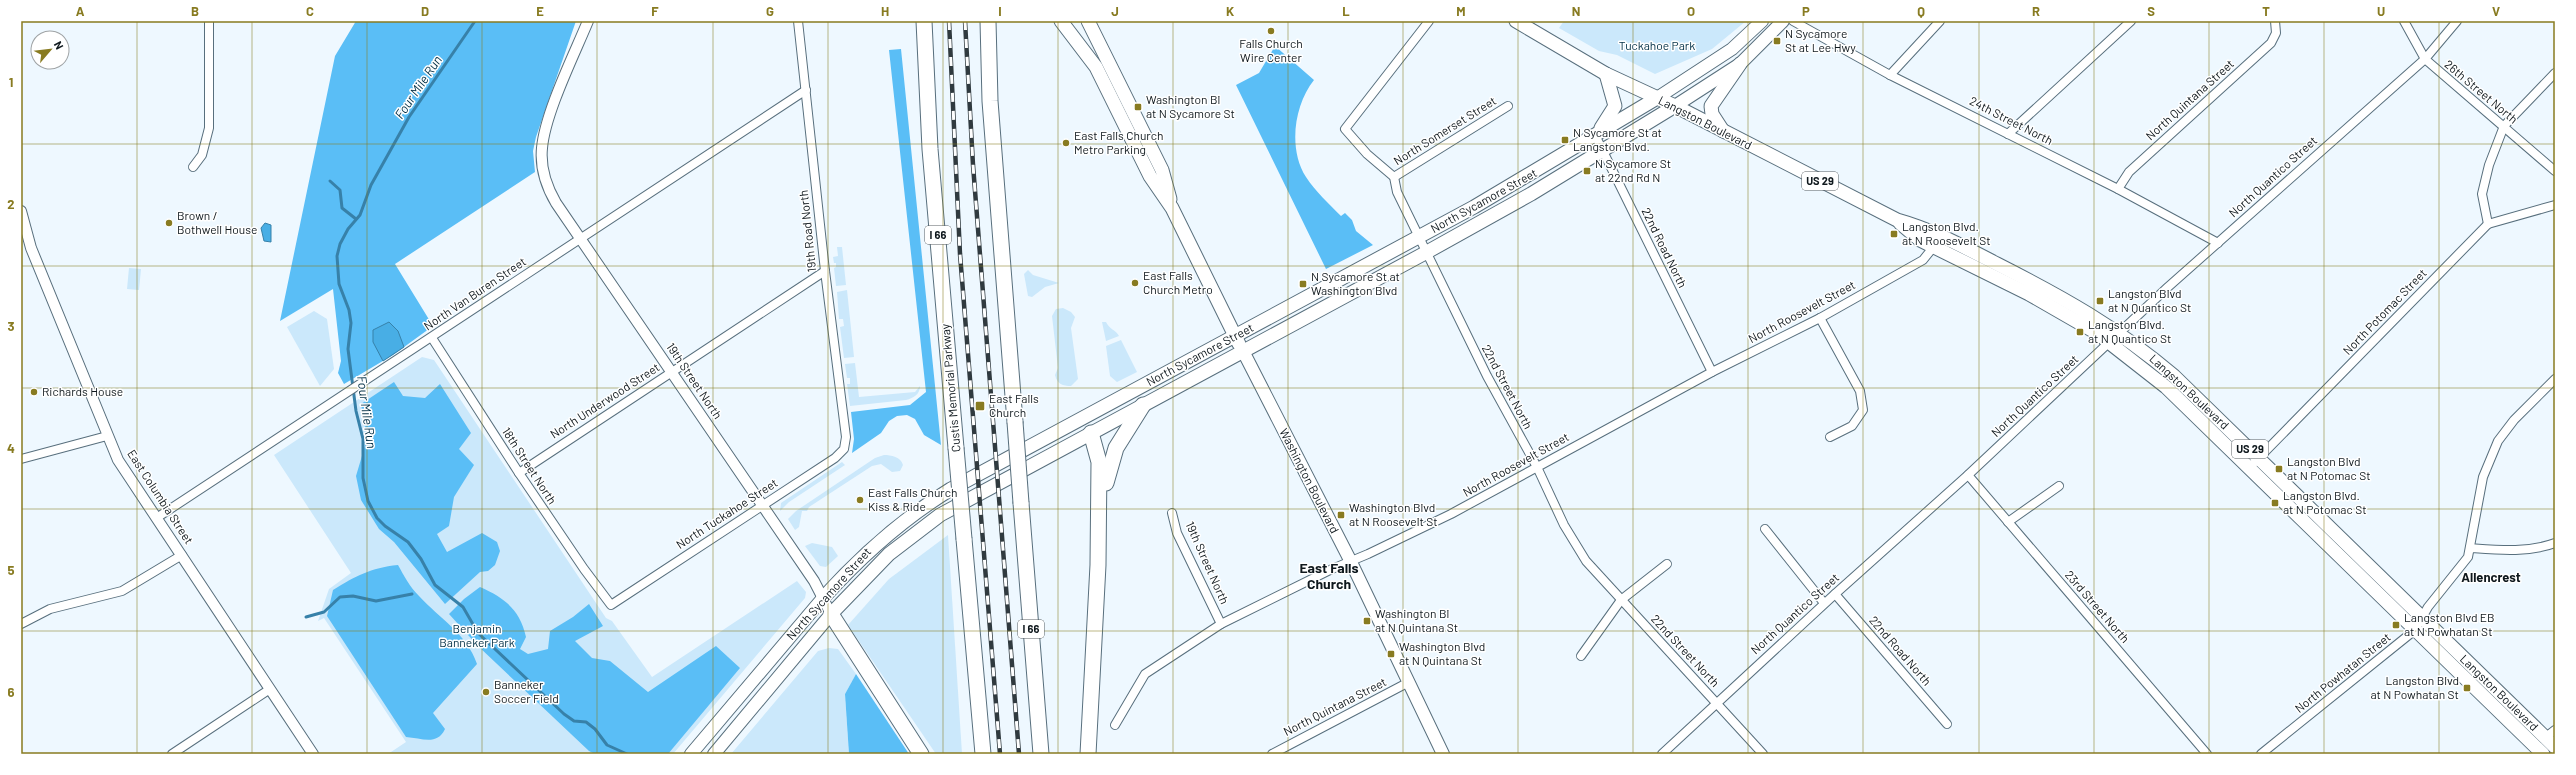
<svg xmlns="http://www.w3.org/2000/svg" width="2576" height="775" font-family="Barlow,sans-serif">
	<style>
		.green { fill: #cbe8fb }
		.forest { fill: #5abef6 }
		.water { fill: #48aee5; stroke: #3781a9 }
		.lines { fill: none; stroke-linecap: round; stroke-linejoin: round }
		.stream { stroke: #3781a9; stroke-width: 3 }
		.minor-casing { stroke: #586f7d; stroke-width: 10 }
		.tertiary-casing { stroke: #586f7d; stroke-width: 12 }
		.secondary-casing { stroke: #586f7d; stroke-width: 14 }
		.primary-casing { stroke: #586f7d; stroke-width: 15 }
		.motorway-casing { stroke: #586f7d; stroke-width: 17 }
		.minor { stroke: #fff; stroke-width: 8 }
		.tertiary { stroke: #fff; stroke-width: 10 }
		.secondary { stroke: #fff; stroke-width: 12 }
		.primary { stroke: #fff; stroke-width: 13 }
		.motorway { stroke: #fff; stroke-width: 15 }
		.rail-casing { stroke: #303a3f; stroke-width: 4.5 }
		.rail { stroke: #fff; stroke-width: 3; stroke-dasharray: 9; stroke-linecap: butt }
		.motorway-bridge-casing { stroke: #586f7d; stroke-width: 17; stroke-linecap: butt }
		.motorway-bridge { stroke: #fff; stroke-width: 15 }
		.grid { fill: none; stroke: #887b21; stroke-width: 1; stroke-opacity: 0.55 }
		.poi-dot { fill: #887b21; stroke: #fff; stroke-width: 1.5 }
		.labels { text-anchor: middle; stroke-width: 3; stroke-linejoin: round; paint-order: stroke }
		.shield { fill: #fff; stroke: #575d61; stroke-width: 1 }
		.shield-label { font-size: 11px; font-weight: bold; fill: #0f181d }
		.poi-label { font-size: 12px; fill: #0f181d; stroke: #fff; text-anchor: start }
		.park-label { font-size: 12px; fill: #012f45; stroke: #fff }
		.street-label { font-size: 12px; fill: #0f181d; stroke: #fff }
		.water-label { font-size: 13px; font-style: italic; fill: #023046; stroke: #fff }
		.neighbourhood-label { font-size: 13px; font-weight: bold; fill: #0f181d; stroke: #fff }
		.quarter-label { font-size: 14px; font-weight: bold; fill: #0f181d; stroke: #fff }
		.neatline { fill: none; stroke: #887b21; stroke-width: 1.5 }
		.grid-label { font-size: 13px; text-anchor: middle; font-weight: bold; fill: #887b21 }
	</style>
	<rect width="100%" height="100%" fill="#eef8ff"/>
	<g class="green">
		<path d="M 1564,21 L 1746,21 L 1712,49 L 1655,74 L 1617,55 L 1599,51 L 1559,28 Z"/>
		<path d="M 837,247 L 842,247 L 846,285 L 836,286 L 834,268 L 836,267 L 836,263 L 834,263 L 833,257 L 838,256 Z"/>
		<path d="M 129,268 L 141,269 L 139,290 L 127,289 Z"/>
		<path d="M 1028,270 L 1033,275 L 1059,283 L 1045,287 L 1032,297 L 1028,296 L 1024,274 Z"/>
		<path d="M 847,290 L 854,357 L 844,358 L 840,327 L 844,326 L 843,319 L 839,319 L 837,292 Z"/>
		<path d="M 1063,308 L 1071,312 L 1075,317 L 1071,328 L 1078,379 L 1071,386 C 1063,386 1057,384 1055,375 L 1058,368 L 1052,316 L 1056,309 Z"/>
		<path d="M 314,311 L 327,319 L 334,369 L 320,386 L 287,327 Z"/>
		<path d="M 1102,322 L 1106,322 C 1109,329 1116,330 1119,336 L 1106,341 Z"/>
		<path d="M 1121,340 L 1137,372 L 1117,382 L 1110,376 L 1106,346 Z"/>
		<path d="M 422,357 L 434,360 L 606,618 L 612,621 L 652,677 L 797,581 L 806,592 L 805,598 L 673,754 L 388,754 L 406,742 L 324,618 L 318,621 L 329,589 L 351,573 L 274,455 Z"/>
		<path d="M 855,363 L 859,397 L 915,392 L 920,386 C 920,394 914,398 906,400 L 850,406 L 847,384 L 850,384 L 850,378 L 847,378 L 845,364 Z"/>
		<path d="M 884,455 C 891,455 901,457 903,465 L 900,471 L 892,472 L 881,464 L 872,466 L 809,507 L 807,511 L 802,511 L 799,527 L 795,530 L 788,519 L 796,511 L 875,458 Z"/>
		<path d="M 842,462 L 845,465 L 789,502 L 780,511 L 781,503 Z"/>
		<path d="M 948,535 L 962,754 L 936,754 L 848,625 L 889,579 Z"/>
		<path d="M 812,543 L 832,547 L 838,556 L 826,567 L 820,566 L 805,546 Z"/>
		<path d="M 829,648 L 838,649 L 856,674 L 845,694 L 849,754 L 731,754 L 818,651 Z"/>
	</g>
	<g class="forest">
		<path d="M 356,21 L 576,21 L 536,137 L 533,151 L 535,172 L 395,264 L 433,326 L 393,355 L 344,384 L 338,373 L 341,361 L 333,289 L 280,321 L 335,56 Z"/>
		<path d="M 1275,46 L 1314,80 C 1294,105 1288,149 1306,177 C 1315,191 1329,204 1341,216 L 1345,213 L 1352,220 L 1356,231 L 1373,245 L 1326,269 L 1236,85 L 1259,73 Z"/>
		<path d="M 901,49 L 941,445 L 924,435 L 915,419 L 907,415 L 897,416 L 889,421 L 881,433 L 852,453 L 854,439 L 851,412 L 910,405 L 926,392 L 889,50 Z"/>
		<path d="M 394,382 L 403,396 L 425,398 L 440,384 L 471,433 L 459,449 L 474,465 L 454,497 L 449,526 L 437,534 L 447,552 L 482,533 L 497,542 L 500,551 L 495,565 L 488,571 L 480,572 L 445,604 L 394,542 L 379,529 L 361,500 L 356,476 L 367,439 L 361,404 Z"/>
		<path d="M 398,565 C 404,576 410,587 419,596 C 439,618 467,634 477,664 L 433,713 L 445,729 C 437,746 422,738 406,737 L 327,616 L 333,590 C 356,576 370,568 398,565 Z"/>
		<path d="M 480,587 C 505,598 520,610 526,637 L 520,649 L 528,654 L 548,649 L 550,631 L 573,617 L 589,604 L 603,626 L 575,641 L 592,658 L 610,661 L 648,692 L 716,646 L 740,668 L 668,754 L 595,754 L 589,751 L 478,646 L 449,614 L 464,599 Z"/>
		<path d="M 856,674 L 909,754 L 849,754 L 845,694 Z"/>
	</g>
	<g class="water">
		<path d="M 265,223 L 271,225 L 271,242 L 264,241 L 261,228 Z"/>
		<path d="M 389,322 L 398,331 L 404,347 L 383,361 L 373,342 L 373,330 Z"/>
	</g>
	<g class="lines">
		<g class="stream">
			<path d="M 475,21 L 409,117 L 371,185 L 360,215 L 348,229 L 340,244 L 337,256 L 339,284 L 349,310 L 351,323 L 348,349 L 356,411 L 363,439 L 363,478 L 368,501 L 377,518 L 385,526 L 408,542 L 421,559 L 435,585 L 463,607 L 478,633 L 564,714 L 574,721 L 586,722 L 595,729 L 607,745 L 627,754"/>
			<path d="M 330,181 L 340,190 L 342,208 L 356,219"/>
			<path d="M 306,617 L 324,612 L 340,597 L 353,596 L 376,601 L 412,594"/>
		</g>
		<defs>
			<g id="minor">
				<path d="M 1429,21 L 1345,129 L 1367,154 L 1394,177 L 1397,192 L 1487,376 L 1537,467 L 1564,525 L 1586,561 L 1763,754"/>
				<path d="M 1793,21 L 1890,75 L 2118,189 L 2218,243"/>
				<path d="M 2404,21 L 2425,59 L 2555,171"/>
				<path d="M 1890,75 L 1940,21"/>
				<path d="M 2008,134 L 2131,21"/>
				<path d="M 1595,135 L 1712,372"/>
				<path d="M 193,167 L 202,155 L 209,128 L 209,21"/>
				<path d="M 1394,177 L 1508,106"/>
				<path d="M 2118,189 L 2129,172 L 2271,43 L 2276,33 L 2275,21"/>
				<path d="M 2488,224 L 2482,194 L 2489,165 L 2504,126 L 2555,73"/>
				<path d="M 1820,318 L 1860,391 L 1863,410 L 1852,426 L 1830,437"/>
				<path d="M 432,338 L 519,473 L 584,569 L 611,605 L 835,458 L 844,449 L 846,437 L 825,271 L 798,21"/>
				<path d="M 21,459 L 107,436"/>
				<path d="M 2250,467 L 2488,224 L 2555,205"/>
				<path d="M 519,473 L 825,271"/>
				<path d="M 1968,475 L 2207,754"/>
				<path d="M 1172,513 L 1177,533 L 1221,624"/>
				<path d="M 158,517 L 806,90"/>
				<path d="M 2008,522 L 2059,486"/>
				<path d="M 1765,529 L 1824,603"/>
				<path d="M 2470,548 C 2498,550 2528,553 2555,543"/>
				<path d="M 1835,594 L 1947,724"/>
				<path d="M 21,624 L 50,609 L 122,591 L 182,555"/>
				<path d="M 1581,656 L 1621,600 L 1667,564"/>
				<path d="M 1115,725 L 1145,674 L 1221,624 L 1332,569 L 1368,554 L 1451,514 L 1712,372 L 1820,318 L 1923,260 L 1935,245"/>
				<path d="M 2546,737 L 2555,730"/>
				<path d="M 172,754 L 270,689"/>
				<path d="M 1272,754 L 1409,682"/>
				<path d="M 1662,754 L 1835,594 L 1968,475 L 2168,287 L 2425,59 L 2457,21"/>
				<path d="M 2261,754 L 2415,630 L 2428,607 L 2468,557 L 2483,477 L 2498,441 L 2514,420 L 2555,379"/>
			</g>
			<g id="tertiary">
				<path d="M 588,21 C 574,55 545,113 542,148 C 540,168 546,186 556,203 L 814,581 L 831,614"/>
				<path d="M 21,211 L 31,248 L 118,460 L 313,754"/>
			</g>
			<g id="secondary">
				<path d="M 1657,98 L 1732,49 L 1762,21"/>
				<path d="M 1675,106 L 1740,64 L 1783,21"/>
				<path d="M 1243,351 L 1350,560 L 1443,754"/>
				<path d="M 691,754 L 823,598"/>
				<path d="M 714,754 L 831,614"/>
			</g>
			<g id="primary">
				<path d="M 1061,21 L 1096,67 L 1150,176 L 1172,208 L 1239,344"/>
				<path d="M 1088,21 L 1162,170 L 1170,199"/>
				<path d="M 1516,21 L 1606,74 L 1675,106 L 1897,220 C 1933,230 1964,247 1997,264 C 2064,298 2116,327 2174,376 L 2555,747"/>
				<path d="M 1601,128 L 1615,106 L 1606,74"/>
				<path d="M 1723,131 L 1712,114 L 1711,106 L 1740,64"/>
				<path d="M 1900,223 L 1920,240 L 2029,294 L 2097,333 L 2166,387 L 2543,754"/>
				<path d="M 823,598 C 862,555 902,519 951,489 L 1474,207 L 1657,98"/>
				<path d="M 831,614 L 889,554 L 940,515 L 1427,252 L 1531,194 L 1675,106"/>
			</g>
			<g id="motorway">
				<path d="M 924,21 L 930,149 L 956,448"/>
				<path d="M 988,21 L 990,101 L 1015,422"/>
				<path d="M 1106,483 L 1116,448 L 1143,405"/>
				<path d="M 1021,503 L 1041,754"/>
				<path d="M 964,539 L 983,754"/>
				<path d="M 831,614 L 921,754"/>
				<path d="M 1088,754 L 1098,565 L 1099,462 L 1091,433"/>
			</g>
		</defs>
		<use href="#minor" class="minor-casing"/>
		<use href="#tertiary" class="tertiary-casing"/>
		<use href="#secondary" class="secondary-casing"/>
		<use href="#primary" class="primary-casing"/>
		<use href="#motorway" class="motorway-casing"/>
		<use href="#minor" class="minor"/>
		<use href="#tertiary" class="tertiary"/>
		<use href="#secondary" class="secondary"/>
		<use href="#primary" class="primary"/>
		<use href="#motorway" class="motorway"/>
		<defs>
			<g id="rail">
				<path d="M 949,21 L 960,254 L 1000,754"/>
				<path d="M 965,21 L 973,165 L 1019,754"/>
			</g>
		</defs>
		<use href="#rail" class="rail-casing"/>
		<use href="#rail" class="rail"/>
		<defs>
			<g id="motorway-bridge">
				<path d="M 1015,422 L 1021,503"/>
				<path d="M 956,448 L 964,539"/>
			</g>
		</defs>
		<use href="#motorway-bridge" class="motorway-bridge-casing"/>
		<use href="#motorway-bridge" class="motorway-bridge"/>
	</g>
	<path class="grid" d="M 137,21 L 137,754M 252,21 L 252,754M 367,21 L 367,754M 482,21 L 482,754M 597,21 L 597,754M 713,21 L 713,754M 828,21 L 828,754M 943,21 L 943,754M 1058,21 L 1058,754M 1173,21 L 1173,754M 1288,21 L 1288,754M 1403,21 L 1403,754M 1518,21 L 1518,754M 1633,21 L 1633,754M 1748,21 L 1748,754M 1863,21 L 1863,754M 1979,21 L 1979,754M 2094,21 L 2094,754M 2209,21 L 2209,754M 2324,21 L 2324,754M 2439,21 L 2439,754M 21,144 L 2555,144M 21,266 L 2555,266M 21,388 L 2555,388M 21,509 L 2555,509M 21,631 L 2555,631"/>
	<g class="poi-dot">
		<circle cx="1271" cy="31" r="4"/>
		<rect x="1773" y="37" width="8" height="8" rx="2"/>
		<rect x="1134" y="103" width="8" height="8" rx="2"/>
		<rect x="1561" y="136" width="8" height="8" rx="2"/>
		<circle cx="1066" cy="143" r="4"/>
		<rect x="1583" y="167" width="8" height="8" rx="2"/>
		<circle cx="169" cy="223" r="4"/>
		<rect x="1890" y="230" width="8" height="8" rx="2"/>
		<circle cx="1135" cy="283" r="4"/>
		<rect x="1299" y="280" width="8" height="8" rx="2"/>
		<rect x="2096" y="297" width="8" height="8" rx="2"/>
		<rect x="2076" y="328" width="8" height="8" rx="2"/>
		<circle cx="34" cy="392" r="4"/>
		<rect x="975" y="401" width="10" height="10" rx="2"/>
		<rect x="2275" y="465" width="8" height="8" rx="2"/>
		<circle cx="860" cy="500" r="4"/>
		<rect x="2271" y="499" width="8" height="8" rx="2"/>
		<rect x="1337" y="511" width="8" height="8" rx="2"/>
		<rect x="1363" y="617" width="8" height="8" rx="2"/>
		<rect x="2392" y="621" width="8" height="8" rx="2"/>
		<rect x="1387" y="650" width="8" height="8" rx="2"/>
		<rect x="2463" y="684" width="8" height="8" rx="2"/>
		<circle cx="486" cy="692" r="4"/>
	</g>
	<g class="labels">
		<g class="shield">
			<rect x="1802" y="172" width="36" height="18" rx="3"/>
			<rect x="925" y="226" width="26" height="18" rx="3"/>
			<rect x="2232" y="440" width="36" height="18" rx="3"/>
			<rect x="1018" y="620" width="26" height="18" rx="3"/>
		</g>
		<g class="shield-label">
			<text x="1820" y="185">US 29</text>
			<text x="938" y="239">I 66</text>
			<text x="2250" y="453">US 29</text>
			<text x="1031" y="633">I 66</text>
		</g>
		<g class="poi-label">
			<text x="1785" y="38">N Sycamore<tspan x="1785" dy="14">St at Lee Hwy</tspan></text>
			<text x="1271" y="48" text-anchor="middle">Falls Church<tspan x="1271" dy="14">Wire Center</tspan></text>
			<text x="1146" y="104">Washington Bl<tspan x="1146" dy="14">at N Sycamore St</tspan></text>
			<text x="1573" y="137">N Sycamore St at<tspan x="1573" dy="14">Langston Blvd.</tspan></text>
			<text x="1074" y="140">East Falls Church<tspan x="1074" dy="14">Metro Parking</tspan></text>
			<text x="1595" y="168">N Sycamore St<tspan x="1595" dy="14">at 22nd Rd N</tspan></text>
			<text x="177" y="220">Brown /<tspan x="177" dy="14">Bothwell House</tspan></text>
			<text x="1902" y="231">Langston Blvd.<tspan x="1902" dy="14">at N Roosevelt St</tspan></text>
			<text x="1143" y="280">East Falls<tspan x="1143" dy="14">Church Metro</tspan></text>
			<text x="1311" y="281">N Sycamore St at<tspan x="1311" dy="14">Washington Blvd</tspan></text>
			<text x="2108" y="298">Langston Blvd<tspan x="2108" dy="14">at N Quantico St</tspan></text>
			<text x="2088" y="329">Langston Blvd.<tspan x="2088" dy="14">at N Quantico St</tspan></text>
			<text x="42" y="396">Richards House</text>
			<text x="989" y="403">East Falls<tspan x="989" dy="14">Church</tspan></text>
			<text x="2287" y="466">Langston Blvd<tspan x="2287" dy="14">at N Potomac St</tspan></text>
			<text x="868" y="497">East Falls Church<tspan x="868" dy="14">Kiss &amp; Ride</tspan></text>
			<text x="2283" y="500">Langston Blvd.<tspan x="2283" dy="14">at N Potomac St</tspan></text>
			<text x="1349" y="512">Washington Blvd<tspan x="1349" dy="14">at N Roosevelt St</tspan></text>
			<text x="1375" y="618">Washington Bl<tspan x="1375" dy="14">at N Quintana St</tspan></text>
			<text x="2404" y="622">Langston Blvd EB<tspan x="2404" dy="14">at N Powhatan St</tspan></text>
			<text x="1399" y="651">Washington Blvd<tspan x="1399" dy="14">at N Quintana St</tspan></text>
			<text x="2459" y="685" text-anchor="end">Langston Blvd<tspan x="2459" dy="14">at N Powhatan St</tspan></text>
			<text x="494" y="689">Banneker<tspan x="494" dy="14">Soccer Field</tspan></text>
		</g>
		<g class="park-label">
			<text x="1657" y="50">Tuckahoe Park</text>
			<text x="477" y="633">Benjamin<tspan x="477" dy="14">Banneker Park</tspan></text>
		</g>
		<g class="street-label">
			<text transform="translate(2481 92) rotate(40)" y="4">26th Street North</text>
			<text transform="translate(2190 100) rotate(-42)" y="4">North Quintana Street</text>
			<text transform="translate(2011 121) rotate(27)" y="4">24th Street North</text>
			<text transform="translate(1705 123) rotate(27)" y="4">Langston Boulevard</text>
			<text transform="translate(1445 131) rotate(-32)" y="4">North Somerset Street</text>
			<text transform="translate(2273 177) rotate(-42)" y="4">North Quantico Street</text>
			<text transform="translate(1484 201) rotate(-29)" y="4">North Sycamore Street</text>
			<text transform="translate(808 231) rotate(-96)" y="4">19th Road North</text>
			<text transform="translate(1664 248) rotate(64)" y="4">22nd Road North</text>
			<text transform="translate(475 294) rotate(-34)" y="4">North Van Buren Street</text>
			<text transform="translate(1802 312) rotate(-28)" y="4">North Roosevelt Street</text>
			<text transform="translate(2385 312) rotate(-46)" y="4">North Potomac Street</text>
			<text transform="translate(1200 355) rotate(-28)" y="4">North Sycamore Street</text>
			<text transform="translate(694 381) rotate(56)" y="4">19th Street North</text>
			<text transform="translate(1507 387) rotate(62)" y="4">22nd Street North</text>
			<text transform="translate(951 388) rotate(-95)" y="4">Custis Memorial Parkway</text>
			<text transform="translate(2189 392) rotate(43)" y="4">Langston Boulevard</text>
			<text transform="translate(2035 396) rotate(-43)" y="4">North Quantico Street</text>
			<text transform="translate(605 401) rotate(-33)" y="4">North Underwood Street</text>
			<text transform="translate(1516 465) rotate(-29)" y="4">North Roosevelt Street</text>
			<text transform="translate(529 466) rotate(57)" y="4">18th Street North</text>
			<text transform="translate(1309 481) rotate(63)" y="4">Washington Boulevard</text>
			<text transform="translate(160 497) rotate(57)" y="4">East Columbia Street</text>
			<text transform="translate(727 514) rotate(-33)" y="4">North Tuckahoe Street</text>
			<text transform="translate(1207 563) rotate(66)" y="4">19th Street North</text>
			<text transform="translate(829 594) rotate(-48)" y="4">North Sycamore Street</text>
			<text transform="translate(2097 607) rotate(49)" y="4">23rd Street North</text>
			<text transform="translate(1795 614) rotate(-42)" y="4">North Quantico Street</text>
			<text transform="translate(1685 651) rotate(47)" y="4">22nd Street North</text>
			<text transform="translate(1900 651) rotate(49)" y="4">22nd Road North</text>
			<text transform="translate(2343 673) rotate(-39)" y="4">North Powhatan Street</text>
			<text transform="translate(2499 693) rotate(44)" y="4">Langston Boulevard</text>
			<text transform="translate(1335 707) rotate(-27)" y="4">North Quintana Street</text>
		</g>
		<g class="water-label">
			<text transform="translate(418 87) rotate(-56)" y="5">Four Mile Run</text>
			<text transform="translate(367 412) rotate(82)" y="5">Four Mile Run</text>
		</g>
		<g class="neighbourhood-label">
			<text x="2491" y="582">Allencrest</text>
		</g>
		<g class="quarter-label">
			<text x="1329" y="573">East Falls<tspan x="1329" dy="16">Church</tspan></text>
		</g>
	</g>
	<rect width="2576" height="775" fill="none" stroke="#ffffff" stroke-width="44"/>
	<g transform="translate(50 50) rotate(62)"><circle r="19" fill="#ffffff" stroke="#9fa3a5"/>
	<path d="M0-3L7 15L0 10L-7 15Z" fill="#887b21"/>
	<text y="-6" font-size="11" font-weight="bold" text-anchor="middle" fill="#0f181d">N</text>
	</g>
	<rect x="22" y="22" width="2532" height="731" class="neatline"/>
	<g class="grid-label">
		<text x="80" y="16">A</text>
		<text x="195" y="16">B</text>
		<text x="310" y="16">C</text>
		<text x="425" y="16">D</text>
		<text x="540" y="16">E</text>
		<text x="655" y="16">F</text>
		<text x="770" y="16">G</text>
		<text x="885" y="16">H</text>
		<text x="1000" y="16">I</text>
		<text x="1115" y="16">J</text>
		<text x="1230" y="16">K</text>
		<text x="1346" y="16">L</text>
		<text x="1461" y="16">M</text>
		<text x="1576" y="16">N</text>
		<text x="1691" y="16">O</text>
		<text x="1806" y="16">P</text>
		<text x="1921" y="16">Q</text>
		<text x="2036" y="16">R</text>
		<text x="2151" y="16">S</text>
		<text x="2266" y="16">T</text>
		<text x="2381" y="16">U</text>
		<text x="2496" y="16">V</text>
		<text x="11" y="87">1</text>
		<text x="11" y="209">2</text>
		<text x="11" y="331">3</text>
		<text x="11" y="453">4</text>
		<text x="11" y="575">5</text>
		<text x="11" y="697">6</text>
	</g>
</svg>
